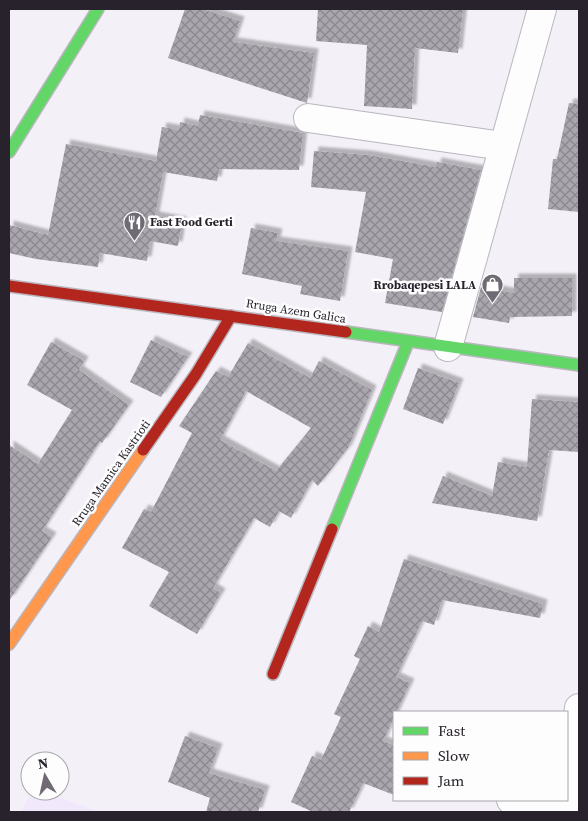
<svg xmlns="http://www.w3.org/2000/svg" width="588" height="821" font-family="'Source Serif 4',serif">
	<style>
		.built { fill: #f1e9fb }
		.building { fill: url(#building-cross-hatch); fill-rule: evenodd; filter: url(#shadow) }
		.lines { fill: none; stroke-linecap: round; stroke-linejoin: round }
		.street-casing { stroke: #bab6be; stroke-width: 30 }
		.fast-casing { stroke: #bab6be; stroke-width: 14 }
		.slow-casing { stroke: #bab6be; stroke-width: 14 }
		.jam-casing { stroke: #bab6be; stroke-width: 14 }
		.street { stroke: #fdfdfe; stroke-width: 28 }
		.fast { stroke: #63d668; stroke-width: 11 }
		.slow { stroke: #ff974d; stroke-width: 11 }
		.jam { stroke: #b3261e; stroke-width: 11 }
		.labels { text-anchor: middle; stroke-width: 5; stroke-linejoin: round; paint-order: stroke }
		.poi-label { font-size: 12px; font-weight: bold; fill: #27222c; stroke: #fdfdfd; text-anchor: start }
		.street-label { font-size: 12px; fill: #27222c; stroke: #fdfdfd }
	</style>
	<defs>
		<pattern id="building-cross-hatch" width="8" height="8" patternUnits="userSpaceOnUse" patternTransform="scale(1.25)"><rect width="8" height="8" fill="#aaa6ae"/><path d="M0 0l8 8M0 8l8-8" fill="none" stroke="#8a878e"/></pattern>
		<filter id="shadow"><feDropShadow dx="4.5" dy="-4.5" stdDeviation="1" flood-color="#0004"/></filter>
	</defs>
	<rect width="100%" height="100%" fill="#f4f0f8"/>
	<path class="built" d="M 32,791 L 43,791 L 99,812 L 20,812 Z"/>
	<g class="building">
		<path d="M 185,9 L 202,9 L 240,21 L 233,42 L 314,53 L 307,103 L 168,58 Z"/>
		<path d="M 318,9 L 463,9 L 458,53 L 415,48 L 412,109 L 364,106 L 367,45 L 316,41 Z"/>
		<path d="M 569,103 L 579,104 L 579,212 L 548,209 L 553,159 L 557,159 Z"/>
		<path d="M 200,115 L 303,133 L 299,170 L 219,169 L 217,181 L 163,172 L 155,216 L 182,221 L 178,246 L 150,241 L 147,261 L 100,253 L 98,267 L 36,259 L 9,253 L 9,225 L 48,235 L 66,144 L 156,161 L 162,127 L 179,130 L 180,122 L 198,126 Z"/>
		<path d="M 314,151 L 368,155 L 436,167 L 437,162 L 481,170 L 442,312 L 385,303 L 393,259 L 355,252 L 366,192 L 311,187 Z"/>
		<path d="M 251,228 L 278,233 L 276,241 L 348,251 L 340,301 L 300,294 L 302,286 L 242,274 Z"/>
		<path d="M 514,278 L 572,278 L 572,316 L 510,317 L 509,323 L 473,317 L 481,287 L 514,293 Z"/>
		<path d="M 151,340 L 188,357 L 161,397 L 130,382 Z"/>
		<path d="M 51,342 L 84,361 L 79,370 L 129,405 L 102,443 L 100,441 L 42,531 L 52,537 L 9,601 L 9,445 L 38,464 L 72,410 L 27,385 Z"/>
		<path d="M 248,343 L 310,378 L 319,361 L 372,390 L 348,448 L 318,486 L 312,480 L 291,518 L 279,511 L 270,527 L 254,518 L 213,588 L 221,593 L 197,634 L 149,606 L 169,572 L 122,548 L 144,509 L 151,512 L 192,433 L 179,426 L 181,423 L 216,371 L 228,377 ZM 246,391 L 311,428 L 276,471 L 220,440 Z"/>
		<path d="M 418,368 L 459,383 L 443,424 L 403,409 Z"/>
		<path d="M 532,399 L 579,402 L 579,452 L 549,450 L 537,521 L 432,503 L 443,476 L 492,496 L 498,462 L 527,467 Z"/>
		<path d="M 404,559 L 543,604 L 540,618 L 442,600 L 434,625 L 422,621 L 396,677 L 410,683 L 383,741 L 394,745 L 394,795 L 363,783 L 349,812 L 313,812 L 291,802 L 312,756 L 321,760 L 341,717 L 334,714 L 360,659 L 354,656 L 368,626 L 379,632 Z"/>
		<path d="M 185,736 L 218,748 L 209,773 L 265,790 L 258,812 L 206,812 L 210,798 L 168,782 Z"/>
	</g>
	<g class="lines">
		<defs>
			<g id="street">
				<path d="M 308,118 L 503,146"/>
				<path d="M 448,347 L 542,9"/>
				<path d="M 511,800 L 552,812"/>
				<path d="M 557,812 L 567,810 L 579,708"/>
			</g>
			<g id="fast">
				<path d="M 9,152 L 98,9"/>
				<path d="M 346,332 L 579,365"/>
				<path d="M 332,529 L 408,342"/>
			</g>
			<path id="slow" d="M 9,644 L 143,450"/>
			<g id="jam">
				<path d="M 9,286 L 346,332"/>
				<path d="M 143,450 L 196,374 L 231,316"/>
				<path d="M 273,674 L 332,529"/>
			</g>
		</defs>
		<use href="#street" class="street-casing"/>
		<use href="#fast" class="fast-casing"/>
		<use href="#slow" class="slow-casing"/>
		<use href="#jam" class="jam-casing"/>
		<use href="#street" class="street"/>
		<use href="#fast" class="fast"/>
		<use href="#slow" class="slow"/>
		<use href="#jam" class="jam"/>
	</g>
	<defs>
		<symbol id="restaurant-pin" viewBox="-11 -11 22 30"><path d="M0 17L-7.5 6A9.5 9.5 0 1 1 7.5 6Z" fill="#6f6a73" stroke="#fdfdfd"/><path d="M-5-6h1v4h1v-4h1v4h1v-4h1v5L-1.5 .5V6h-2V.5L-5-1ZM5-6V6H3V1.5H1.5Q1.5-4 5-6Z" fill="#fff"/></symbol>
		<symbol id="shop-pin" viewBox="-11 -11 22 30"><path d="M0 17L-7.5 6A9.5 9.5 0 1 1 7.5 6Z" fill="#6f6a73" stroke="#fdfdfd"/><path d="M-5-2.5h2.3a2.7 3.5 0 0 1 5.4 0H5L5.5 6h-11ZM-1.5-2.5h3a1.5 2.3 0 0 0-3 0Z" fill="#fff"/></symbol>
	</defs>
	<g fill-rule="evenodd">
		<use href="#restaurant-pin" x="122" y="210" width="25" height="34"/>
		<use href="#shop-pin" x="480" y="272" width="25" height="34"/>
	</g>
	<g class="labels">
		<g class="poi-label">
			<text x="150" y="226">Fast Food Gerti</text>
			<text x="476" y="289" text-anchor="end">Rrobaqepesi LALA</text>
		</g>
		<g class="street-label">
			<text transform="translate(296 311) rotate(9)" y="4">Rruga Azem Galica</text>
			<text transform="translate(111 473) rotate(-55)" y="4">Rruga Mamica Kastrioti</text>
		</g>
	</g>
	<rect width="588" height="821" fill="none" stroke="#27222c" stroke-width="20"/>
	<rect x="393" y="711" width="175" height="90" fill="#fdfdfd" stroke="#a7a5a9"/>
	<rect x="403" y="727" width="25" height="8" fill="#63d668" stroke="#a7a5a9"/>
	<text x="438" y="736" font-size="15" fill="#27222c">Fast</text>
	<rect x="403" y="752" width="25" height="8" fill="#ff974d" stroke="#a7a5a9"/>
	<text x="438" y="761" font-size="15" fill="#27222c">Slow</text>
	<rect x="403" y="777" width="25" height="8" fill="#b3261e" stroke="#a7a5a9"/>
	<text x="438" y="786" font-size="15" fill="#27222c">Jam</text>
	<g transform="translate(45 776) rotate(351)"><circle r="24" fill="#fdfdfd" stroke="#a7a5a9"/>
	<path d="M0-4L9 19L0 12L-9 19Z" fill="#6f6a73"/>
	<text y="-8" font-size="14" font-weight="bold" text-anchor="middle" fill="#27222c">N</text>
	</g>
</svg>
